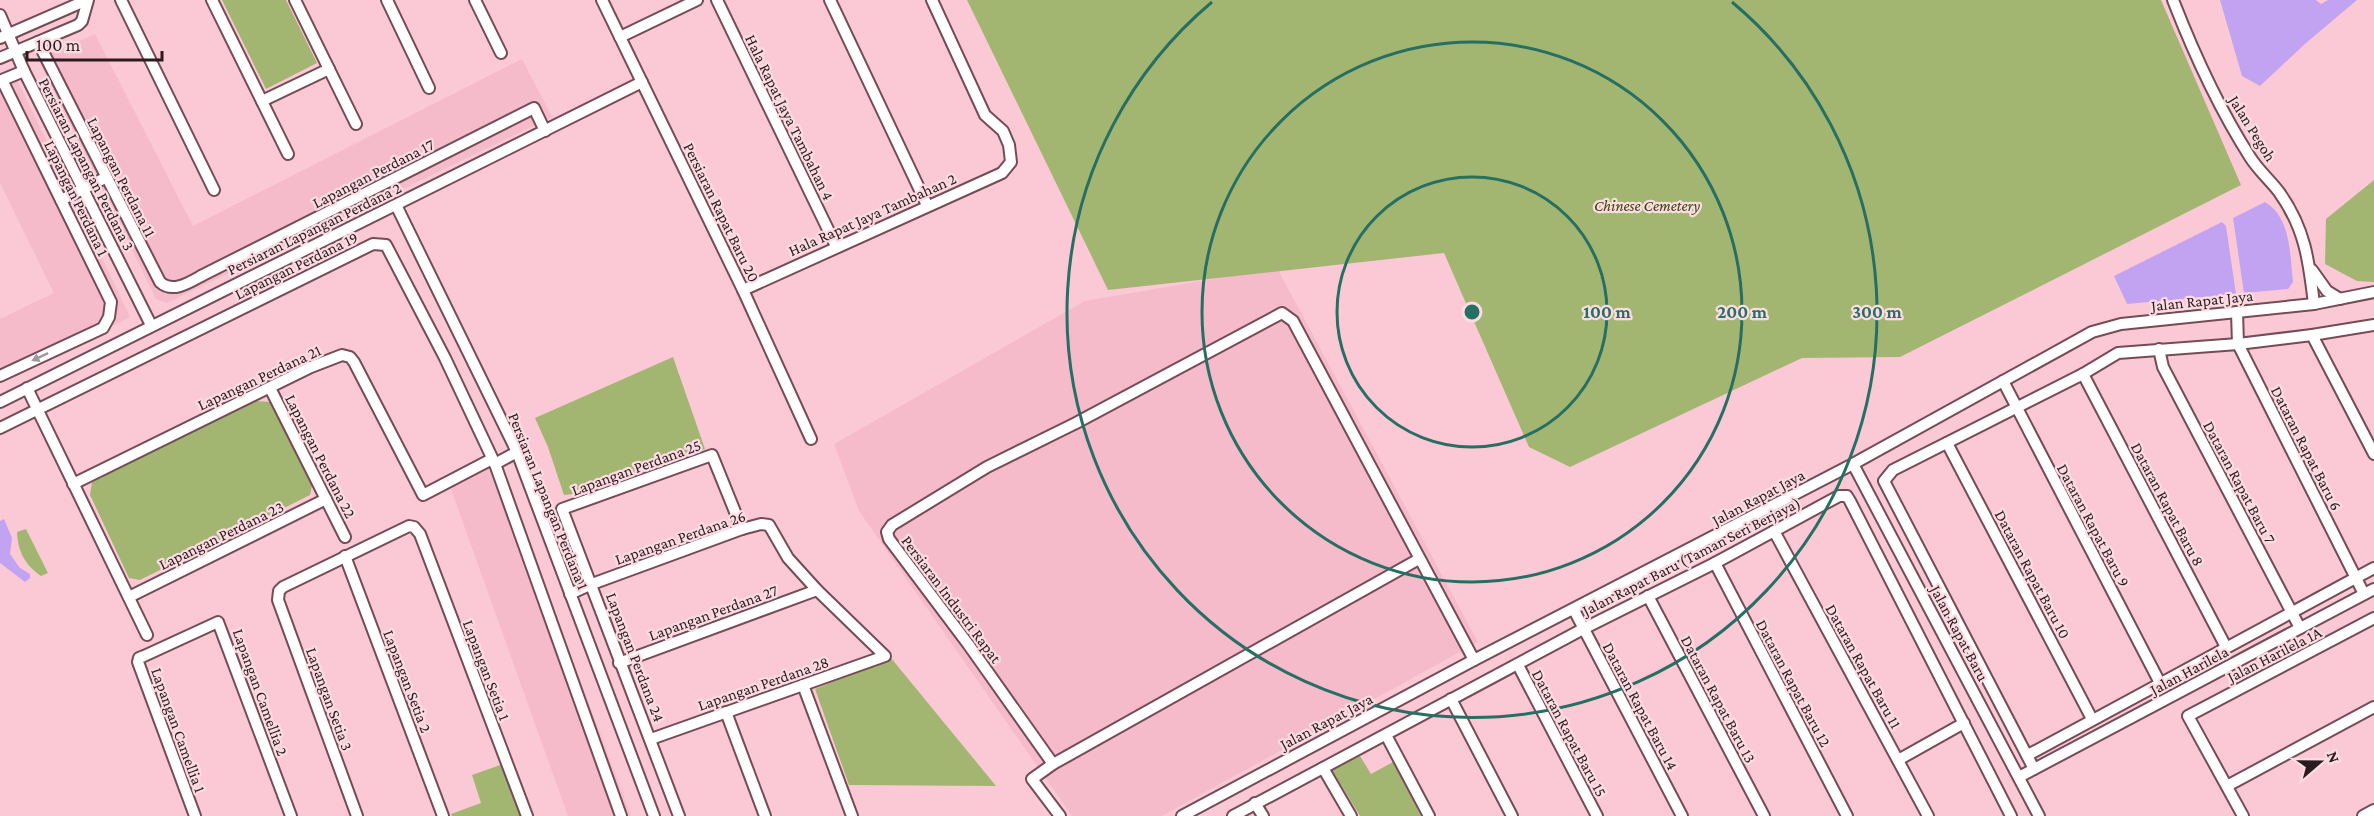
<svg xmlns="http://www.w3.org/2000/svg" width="2374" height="816" font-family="'Crimson Pro',serif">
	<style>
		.built { fill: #f5bbca }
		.green { fill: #a2b671 }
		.water { fill: #c2a3f2 }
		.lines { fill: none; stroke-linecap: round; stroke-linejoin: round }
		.minor-casing { stroke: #754b56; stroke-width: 14 }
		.minor { stroke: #fff; stroke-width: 10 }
		.oneway { fill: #a0989a }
		.ring { fill: none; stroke: #276e63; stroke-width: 3 }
		.labels { text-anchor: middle; stroke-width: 4.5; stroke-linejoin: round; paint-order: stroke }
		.street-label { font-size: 16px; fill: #2b1a1e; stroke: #fbdce3 }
		.park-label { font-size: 16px; font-style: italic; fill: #354300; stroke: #fbdce3 }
		.centre { fill: #276e63; stroke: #fbdce3; stroke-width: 3 }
		.ring-label { font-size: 18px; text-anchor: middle; font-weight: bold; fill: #276e63; stroke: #fbdce3; stroke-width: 4.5; stroke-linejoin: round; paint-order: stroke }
	</style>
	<rect width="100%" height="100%" fill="#fbc9d5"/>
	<g class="built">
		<path d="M 95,34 L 193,226 L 522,59 L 552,117 L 167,303 L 156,299 L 38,59 Z"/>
		<path d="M 14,73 L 130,317 L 0,383 L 0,319 L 54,293 L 0,183 L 0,79 Z"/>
		<path d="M 1277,268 L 1478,642 L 1162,816 L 1072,816 L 859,511 L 834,444 L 1085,301 Z"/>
		<path d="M 499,463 L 631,816 L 568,816 L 451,489 Z"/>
	</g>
	<g class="green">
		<path d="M 222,0 L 286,0 L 317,63 L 266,89 Z"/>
		<path d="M 967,0 L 2161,0 L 2241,185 L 1900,357 L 1802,358 L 1570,467 L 1529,447 L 1444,253 L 1108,290 Z"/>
		<path d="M 2374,180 L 2374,282 L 2357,281 L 2325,264 L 2326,219 Z"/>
		<path d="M 673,357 L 705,449 L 574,494 L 564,495 L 548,447 L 535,418 Z"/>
		<path d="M 256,401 L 271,402 L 312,486 L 310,495 L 140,580 L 129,578 L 90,495 L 92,482 Z"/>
		<path d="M 26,529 L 48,573 L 41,576 C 25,565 18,552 17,532 Z"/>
		<path d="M 891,658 L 996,786 L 849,785 L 815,689 Z"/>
		<path d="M 1360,756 L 1371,774 L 1393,762 L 1421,816 L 1360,816 L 1332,770 Z"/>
		<path d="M 503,764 L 521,816 L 452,816 L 451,814 L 481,803 L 472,775 Z"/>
	</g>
	<g class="water">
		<path d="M 2220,0 L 2316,0 L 2321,4 L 2328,0 L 2357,0 L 2306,43 L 2260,86 L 2242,76 Z"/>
		<path d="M 2265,202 C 2291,217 2290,255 2293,282 L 2288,289 L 2244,293 L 2233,218 Z"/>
		<path d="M 2222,222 L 2226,226 L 2236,294 L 2127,304 L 2114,276 Z"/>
		<path d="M 4,519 L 12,538 L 10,554 L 20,568 L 30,574 L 30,578 L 25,582 L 0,563 L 0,521 Z"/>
	</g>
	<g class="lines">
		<defs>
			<g id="minor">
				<path d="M 121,0 L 214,190"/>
				<path d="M 212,0 L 288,154"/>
				<path d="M 295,0 L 356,124"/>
				<path d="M 387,0 L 429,88"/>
				<path d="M 475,0 L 501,53"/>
				<path d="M 602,0 L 743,290 L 811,439"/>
				<path d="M 717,0 L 836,246"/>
				<path d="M 830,0 L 927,205"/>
				<path d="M 2173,0 C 2194,54 2218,107 2250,157 C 2258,170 2270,180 2279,192 C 2305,228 2309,261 2314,304"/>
				<path d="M 0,15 L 24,71 L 151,325"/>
				<path d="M 620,37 L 697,0"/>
				<path d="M 0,38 L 87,0"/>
				<path d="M 38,42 L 160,282 C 173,294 190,282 203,275 L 534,108 L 545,131"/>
				<path d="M 0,58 L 78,25 L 82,21 L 88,0"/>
				<path d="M 262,101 L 329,69"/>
				<path d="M 61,200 L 105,178"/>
				<path d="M 396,205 L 517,452 L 654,816"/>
				<path d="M 2312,270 L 2327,291 L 2340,299"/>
				<path d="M 743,290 L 1002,173 L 1011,162 L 1009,145 L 1003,131 L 985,115 L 932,0"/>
				<path d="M 2237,312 L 2238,344 L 2364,594"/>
				<path d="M 2312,335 L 2374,454"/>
				<path d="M 2159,349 L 2163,367 L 2300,628"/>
				<path d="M 2083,374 L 2226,647"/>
				<path d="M 0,376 L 103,328 L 109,317 L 111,302 L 2,80 L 24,71"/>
				<path d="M 2003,381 L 2160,683"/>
				<path d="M 27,388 L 147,635"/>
				<path d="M 270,388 L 345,537"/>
				<path d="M 0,402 L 642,82"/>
				<path d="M 0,428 L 373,244 L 386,245 L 445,358 L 495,464 L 621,816"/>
				<path d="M 1947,443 L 2092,719"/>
				<path d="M 495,464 L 517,452"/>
				<path d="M 1853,464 L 2039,816"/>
				<path d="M 73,484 L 311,367 L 342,355 L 350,357 L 354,362 L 423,495 L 492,459"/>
				<path d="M 1774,531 L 1928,816"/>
				<path d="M 345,556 L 443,816"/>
				<path d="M 1419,559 L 1053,764 L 968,644 L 889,539 L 887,532 L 892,525 L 987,467 L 1076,423 L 1282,313 L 1293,321 L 1474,660"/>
				<path d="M 1715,563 L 1847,816"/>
				<path d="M 570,594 L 592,584 L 742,529 L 761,524 L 769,525 L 788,558 L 817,590 L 885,656 L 651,739"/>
				<path d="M 1648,596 L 1764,816"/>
				<path d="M 129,597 L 326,499"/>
				<path d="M 1574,610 L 1682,816"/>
				<path d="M 619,663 L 817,590"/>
				<path d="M 1518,665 L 1597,816"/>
				<path d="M 803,685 L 852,816"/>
				<path d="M 1451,699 L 1512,816"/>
				<path d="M 726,712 L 765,816"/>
				<path d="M 1386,735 L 1429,816"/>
				<path d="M 2028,755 L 2374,568"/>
				<path d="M 1898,760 L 1964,723"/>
				<path d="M 1053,764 L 1032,779 L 1060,816"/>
				<path d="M 1323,768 L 1351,816"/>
				<path d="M 2034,769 L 1884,481 L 1893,470 L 2083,374 L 2118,353 L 2238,344 L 2312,335 L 2374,325"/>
				<path d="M 2019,777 L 2374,589"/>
				<path d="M 2227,786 L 2374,707"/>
				<path d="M 1255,803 L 1263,816"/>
				<path d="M 195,816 L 138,662 L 139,658 L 144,656 L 218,622 L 291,816"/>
				<path d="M 357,816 L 278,600 L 279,591 L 283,587 L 409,526 L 414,527 L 420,534 L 527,816"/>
				<path d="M 679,816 L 562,509 L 712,455 L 742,529"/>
				<path d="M 1182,816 L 1474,660 L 1853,464 L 2092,332 L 2121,324 L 2314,304 L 2374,292"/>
				<path d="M 1233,816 L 1583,629 L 1715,563 L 1839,496 L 1847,496 L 1850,501 L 2011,816"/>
				<path d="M 2243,816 L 2188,716 L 2374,618"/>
				<path d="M 2363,816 L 2374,810"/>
			</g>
		</defs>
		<use href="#minor" class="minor-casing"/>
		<use href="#minor" class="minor"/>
	</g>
	<defs><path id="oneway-solid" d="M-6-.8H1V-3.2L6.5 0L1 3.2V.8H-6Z" transform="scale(1.5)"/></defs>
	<use class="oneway" href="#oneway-solid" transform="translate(40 357) rotate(155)"/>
	<g class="ring">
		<circle cx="1472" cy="312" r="135"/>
		<circle cx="1472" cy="312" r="270"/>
		<path d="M1732 2A405 405 0 1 1 1212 2"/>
	</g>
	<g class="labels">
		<g class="street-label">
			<text transform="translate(790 117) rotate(64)" y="6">Hala Rapat Jaya Tambahan 4</text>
			<text transform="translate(2253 128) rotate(58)" y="6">Jalan Pegoh</text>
			<text transform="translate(87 164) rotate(63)" y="6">Persiaran Lapangan Perdana 3</text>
			<text transform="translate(373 173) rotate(-27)" y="6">Lapangan Perdana 17</text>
			<text transform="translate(122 177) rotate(63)" y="6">Lapangan Perdana 11</text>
			<text transform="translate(77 198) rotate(64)" y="6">Lapangan Perdana 1</text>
			<text transform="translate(722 212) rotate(64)" y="6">Persiaran Rapat Baru 20</text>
			<text transform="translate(872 214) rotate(-24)" y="6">Hala Rapat Jaya Tambahan 2</text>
			<text transform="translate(314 228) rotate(-26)" y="6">Persiaran Lapangan Perdana 2</text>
			<text transform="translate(296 265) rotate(-26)" y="6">Lapangan Perdana 19</text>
			<text transform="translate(2202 300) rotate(-6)" y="6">Jalan Rapat Jaya</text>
			<text transform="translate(259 377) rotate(-25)" y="6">Lapangan Perdana 21</text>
			<text transform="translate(2307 448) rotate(63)" y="6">Dataran Rapat Baru 6</text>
			<text transform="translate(321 456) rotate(63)" y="6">Lapangan Perdana 22</text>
			<text transform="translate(636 467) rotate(-20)" y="6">Lapangan Perdana 25</text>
			<text transform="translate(2240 482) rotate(62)" y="6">Dataran Rapat Baru 7</text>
			<text transform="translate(1758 497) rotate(-28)" y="6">Jalan Rapat Jaya</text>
			<text transform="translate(549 501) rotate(68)" y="6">Persiaran Lapangan Perdana 1</text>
			<text transform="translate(2168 504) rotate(62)" y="6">Dataran Rapat Baru 8</text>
			<text transform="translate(2094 525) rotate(62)" y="6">Dataran Rapat Baru 9</text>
			<text transform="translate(221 535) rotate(-26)" y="6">Lapangan Perdana 23</text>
			<text transform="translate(680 537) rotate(-19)" y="6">Lapangan Perdana 26</text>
			<text transform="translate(1691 556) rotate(-27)" y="6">Jalan Rapat Baru (Taman Seri Berjaya)</text>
			<text transform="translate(2033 574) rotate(62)" y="6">Dataran Rapat Baru 10</text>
			<text transform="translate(952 599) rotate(53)" y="6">Persiaran Industri Rapat</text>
			<text transform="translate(713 612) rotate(-20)" y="6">Lapangan Perdana 27</text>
			<text transform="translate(1960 633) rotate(62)" y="6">Jalan Rapat Baru</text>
			<text transform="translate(2274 654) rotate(-27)" y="6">Jalan Harilela 1A</text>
			<text transform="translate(636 657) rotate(69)" y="6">Lapangan Perdana 24</text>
			<text transform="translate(1864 666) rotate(61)" y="6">Dataran Rapat Baru 11</text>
			<text transform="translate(487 670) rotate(69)" y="6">Lapangan Setia 1</text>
			<text transform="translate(2189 670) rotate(-28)" y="6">Jalan Harilela</text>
			<text transform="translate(408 681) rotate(69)" y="6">Lapangan Setia 2</text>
			<text transform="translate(763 683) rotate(-19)" y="6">Lapangan Perdana 28</text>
			<text transform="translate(1794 683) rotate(62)" y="6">Dataran Rapat Baru 12</text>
			<text transform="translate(261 692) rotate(70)" y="6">Lapangan Camellia 2</text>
			<text transform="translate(330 699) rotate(70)" y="6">Lapangan Setia 3</text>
			<text transform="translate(1719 699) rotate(62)" y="6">Dataran Rapat Baru 13</text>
			<text transform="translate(1641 706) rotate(62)" y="6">Dataran Rapat Baru 14</text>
			<text transform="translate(1326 721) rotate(-28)" y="6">Jalan Rapat Jaya</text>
			<text transform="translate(179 730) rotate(70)" y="6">Lapangan Camellia 1</text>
			<text transform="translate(1570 733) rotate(62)" y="6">Dataran Rapat Baru 15</text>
		</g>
		<g class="park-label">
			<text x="1647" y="211">Chinese Cemetery</text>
		</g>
	</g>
	<circle cx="1472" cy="312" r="9" class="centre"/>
	<g class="ring-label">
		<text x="1607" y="318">100 m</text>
		<text x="1742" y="318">200 m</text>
		<text x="1877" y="318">300 m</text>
	</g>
	<g transform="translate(2320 762) rotate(70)" stroke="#fbdce3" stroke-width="4.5" paint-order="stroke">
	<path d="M0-4.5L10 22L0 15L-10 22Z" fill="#2b1a1e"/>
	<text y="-9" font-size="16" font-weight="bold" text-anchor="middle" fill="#2b1a1e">N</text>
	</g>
	<path d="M27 51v9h135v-9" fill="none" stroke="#2b1a1e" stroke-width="3"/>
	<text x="36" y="51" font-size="18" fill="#2b1a1e" stroke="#fbdce3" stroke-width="4.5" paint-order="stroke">100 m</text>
</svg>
